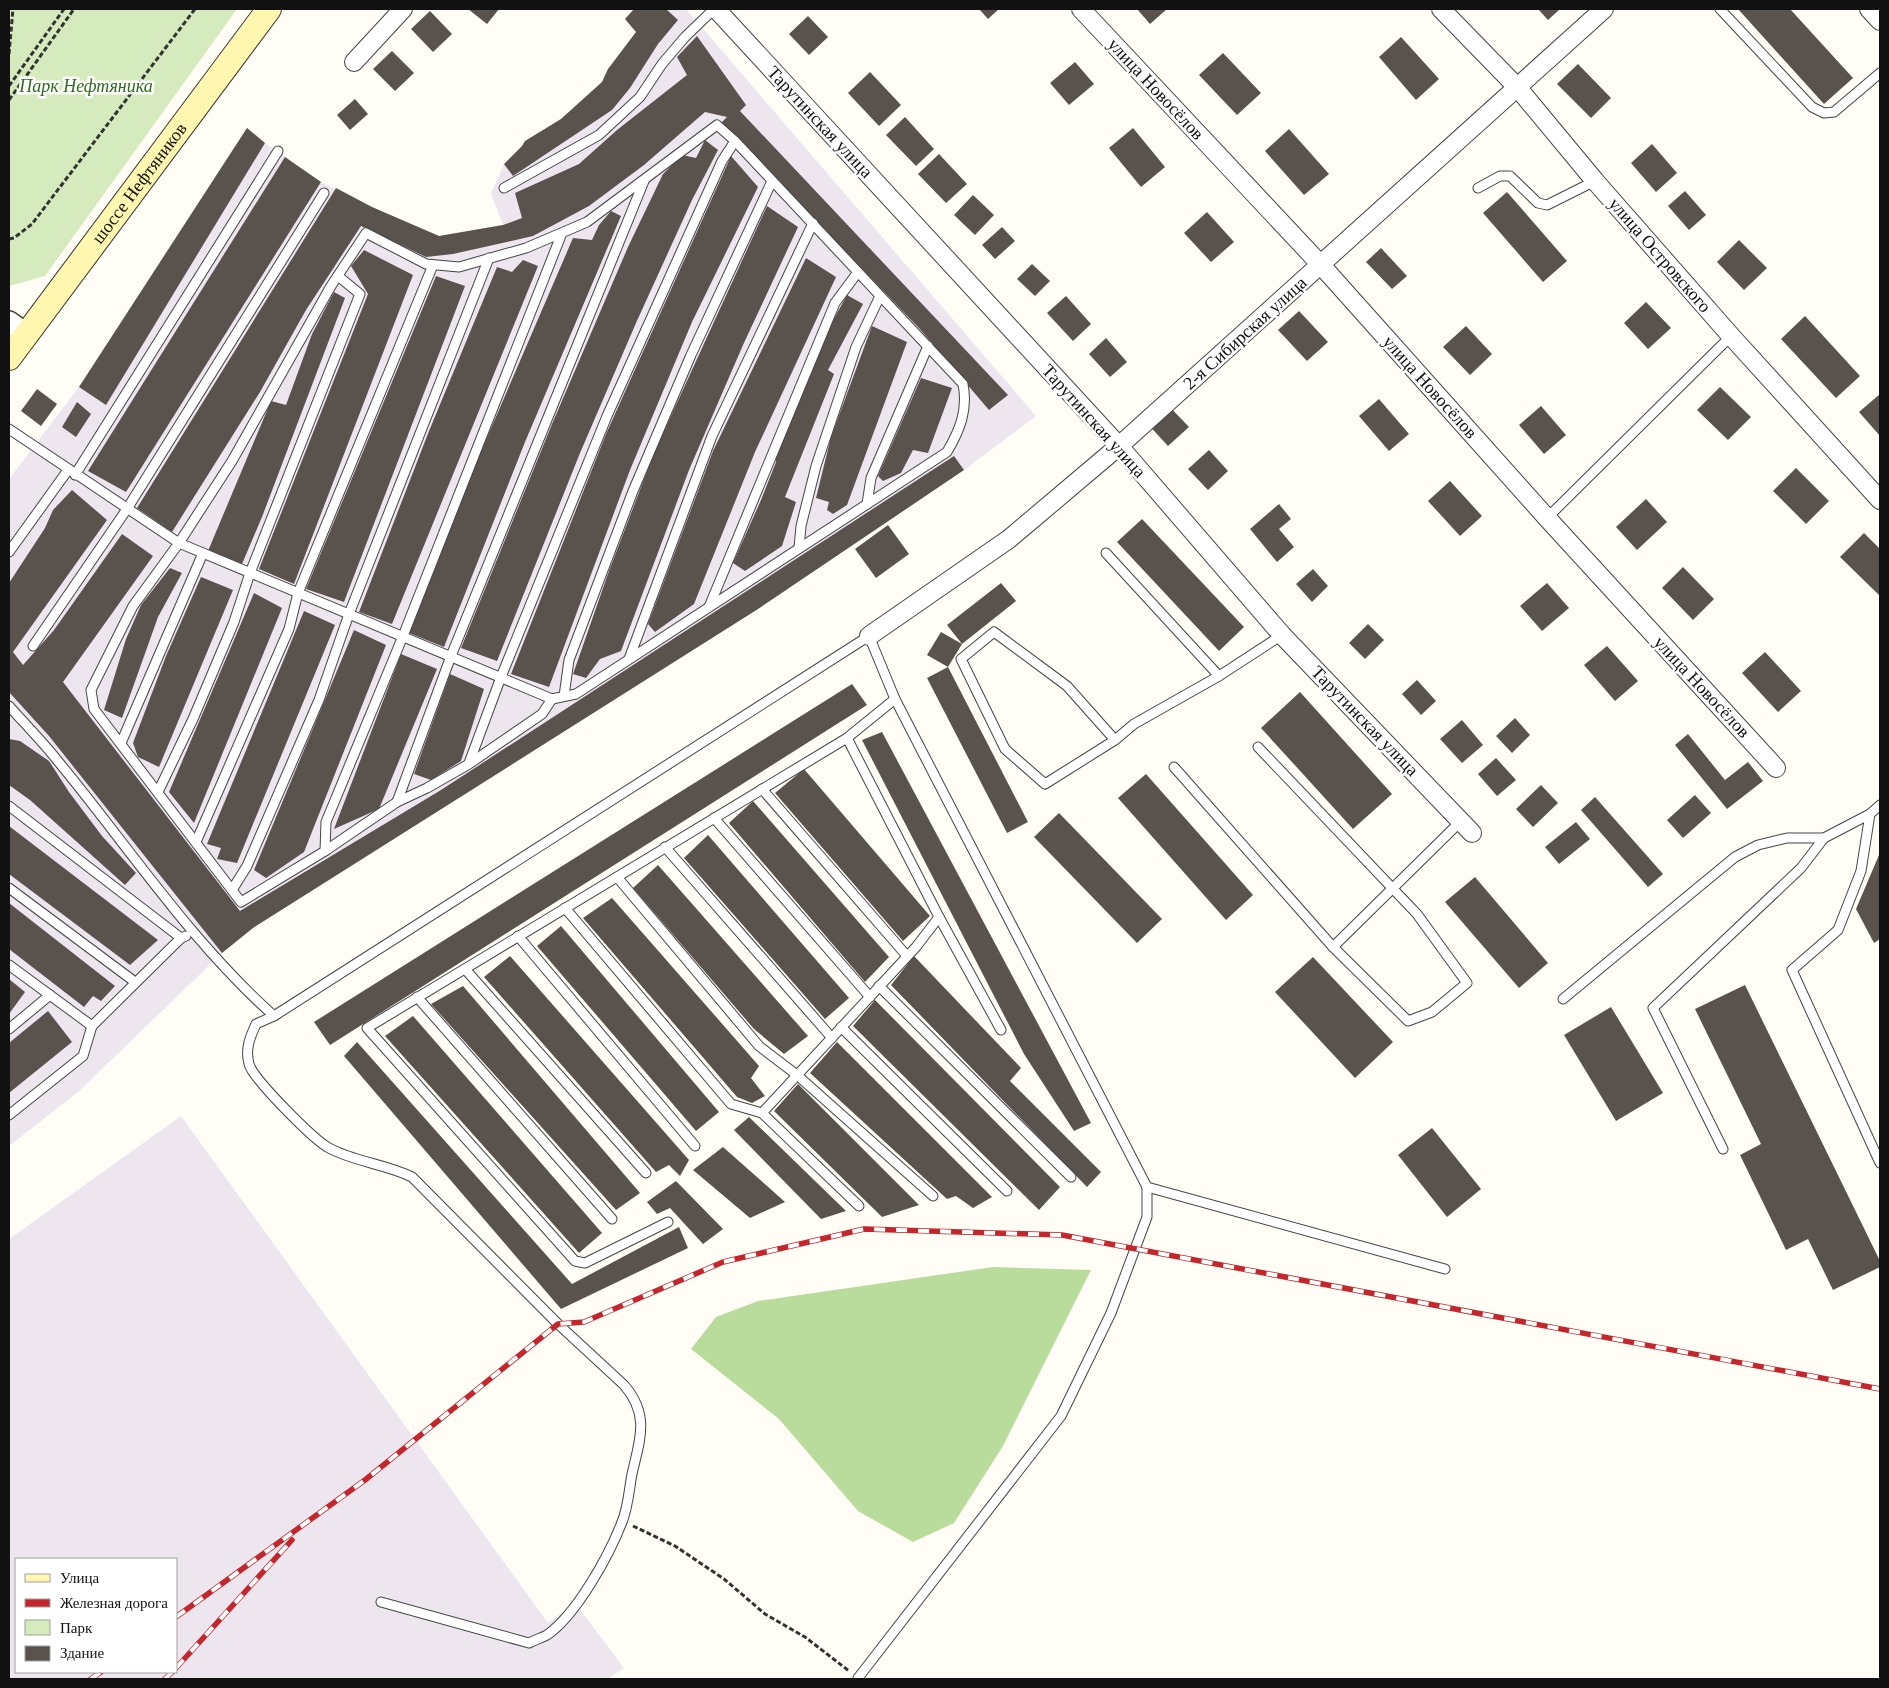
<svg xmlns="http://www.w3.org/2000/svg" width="1889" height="1688" font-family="Georgia,serif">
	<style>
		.industrial { fill: #eee6ef; fill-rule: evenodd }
		.green { fill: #d5ebbd }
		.forest { fill: #b9dc9c }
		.building { fill: #5a524d }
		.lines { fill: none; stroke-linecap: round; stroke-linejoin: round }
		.service-casing { stroke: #444; stroke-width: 11 }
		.minor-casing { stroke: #444; stroke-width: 20 }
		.tertiary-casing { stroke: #444; stroke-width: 24 }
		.secondary-casing { stroke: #333; stroke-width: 26 }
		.path { stroke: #333; stroke-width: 3; stroke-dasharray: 5 2.5; stroke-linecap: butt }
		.service { stroke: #fff; stroke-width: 9 }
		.minor { stroke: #fff; stroke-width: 18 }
		.tertiary { stroke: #fff; stroke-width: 21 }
		.secondary { stroke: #fff6b0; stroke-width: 24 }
		.rail-casing { stroke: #c4262e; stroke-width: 5.5 }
		.rail { stroke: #fff; stroke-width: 4; stroke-dasharray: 11; stroke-linecap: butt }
		.labels { text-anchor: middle; stroke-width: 5; stroke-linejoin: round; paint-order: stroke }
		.park-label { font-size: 18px; font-style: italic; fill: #2f6b1f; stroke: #fff }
		.street-label { font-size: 18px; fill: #111; stroke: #fff }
	</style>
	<rect width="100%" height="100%" fill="#fffdf5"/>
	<g class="industrial">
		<path d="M 634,9 L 686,9 L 1036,416 L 964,470 L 758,609 L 253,928 L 222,953 L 78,1092 L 9,1146 L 9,479 L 79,387 L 247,128 L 265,143 L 321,182 L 372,207 L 439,236 L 503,225 L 491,194 L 504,164 L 522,146 L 525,141 L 561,119 L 602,82 L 608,69 L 636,32 L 625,19 Z"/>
		<path d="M 181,1116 L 548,1623 L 575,1603 L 624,1668 L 608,1679 L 9,1679 L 9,1239 ZM 16,1559 L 176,1559 L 176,1672 L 16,1672 Z"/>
	</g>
	<path class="green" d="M 9,9 L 237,9 L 45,276 L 9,286 Z"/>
	<path class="forest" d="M 993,1267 L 1091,1270 L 1003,1446 L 954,1523 L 913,1542 L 858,1511 L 779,1419 L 691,1349 L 716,1317 L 758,1301 Z"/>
	<g class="building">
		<path d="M 468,9 L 499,9 L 487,24 Z"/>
		<path d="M 634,9 L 666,9 L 678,20 L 658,44 L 630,88 L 612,110 L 513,176 L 504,164 L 522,146 L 525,141 L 561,119 L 602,82 L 608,69 L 636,32 L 625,19 Z"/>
		<path d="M 979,9 L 999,9 L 988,19 Z"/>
		<path d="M 1137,9 L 1167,9 L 1150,24 Z"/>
		<path d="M 1538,9 L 1560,9 L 1548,20 Z"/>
		<path d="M 1738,9 L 1790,9 L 1853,78 L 1824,104 Z"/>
		<path d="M 430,11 L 452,34 L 433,52 L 411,29 Z"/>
		<path d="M 808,16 L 828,37 L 809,55 L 789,34 Z"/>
		<path d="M 697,36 L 746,105 L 740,111 L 1008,395 L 989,410 L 919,328 L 721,123 L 727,117 L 705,112 L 644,165 L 589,206 L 533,236 L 453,254 L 426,257 L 361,226 L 306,310 L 260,392 L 172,532 L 137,508 L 336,188 L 372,207 L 439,236 L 503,225 L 522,218 L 515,193 L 579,164 L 617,130 L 687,75 L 677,57 Z"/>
		<path d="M 1401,37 L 1439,79 L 1416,100 L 1379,57 Z"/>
		<path d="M 392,51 L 414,73 L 395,91 L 373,69 Z"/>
		<path d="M 1223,53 L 1261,93 L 1237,115 L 1199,75 Z"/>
		<path d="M 1075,62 L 1094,84 L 1069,105 L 1050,83 Z"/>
		<path d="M 1578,64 L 1611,98 L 1591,118 L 1557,84 Z"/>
		<path d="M 870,72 L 901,105 L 879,126 L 848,93 Z"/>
		<path d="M 355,99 L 368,114 L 350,130 L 337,115 Z"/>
		<path d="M 905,117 L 934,149 L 916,166 L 886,135 Z"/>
		<path d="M 247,128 L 265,143 L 106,405 L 79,387 Z"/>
		<path d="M 1133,128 L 1165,167 L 1141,187 L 1109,148 Z"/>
		<path d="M 1289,129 L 1329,174 L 1304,195 L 1265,151 Z"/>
		<path d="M 705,140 L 718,150 L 692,200 L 636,323 L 580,453 L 497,661 L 461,648 L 552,424 L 628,247 L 663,174 L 682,155 L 696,158 Z"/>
		<path d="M 1652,144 L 1677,173 L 1656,192 L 1631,163 Z"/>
		<path d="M 939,154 L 967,184 L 946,203 L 918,174 Z"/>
		<path d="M 731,156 L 758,187 L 692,322 L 630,470 L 549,687 L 511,674 L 606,434 Z"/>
		<path d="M 285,157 L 321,182 L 126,492 L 88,471 Z"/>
		<path d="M 1685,191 L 1706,215 L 1689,230 L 1668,206 Z"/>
		<path d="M 1507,192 L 1567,261 L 1543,282 L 1483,213 Z"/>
		<path d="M 973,195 L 994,215 L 975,235 L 954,215 Z"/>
		<path d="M 767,206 L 798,227 L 743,345 L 689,470 L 621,651 L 600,659 L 586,678 L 573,674 L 609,571 L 654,453 Z"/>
		<path d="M 611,211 L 621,216 L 525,442 L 444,647 L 409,633 L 473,470 L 573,238 L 592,240 L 599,225 Z"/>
		<path d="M 1207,212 L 1234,242 L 1211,262 L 1184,233 Z"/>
		<path d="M 1002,227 L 1015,241 L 995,259 L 982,245 Z"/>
		<path d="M 1739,240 L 1767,268 L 1744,290 L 1717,262 Z"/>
		<path d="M 1381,248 L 1407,276 L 1392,289 L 1366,262 Z"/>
		<path d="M 364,250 L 413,275 L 294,584 L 259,569 L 368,294 L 351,266 Z"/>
		<path d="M 806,258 L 836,277 L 755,452 L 694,604 L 655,632 L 648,624 L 713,451 Z"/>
		<path d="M 523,260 L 538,266 L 392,624 L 359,612 L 429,431 L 497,267 L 512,272 Z"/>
		<path d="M 1032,264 L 1050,281 L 1035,296 L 1017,279 Z"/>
		<path d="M 436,276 L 465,286 L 344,602 L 306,589 Z"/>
		<path d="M 334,292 L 345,298 L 262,517 L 242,564 L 208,551 L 271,401 L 286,405 L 312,334 Z"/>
		<path d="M 847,295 L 863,304 L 828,370 L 834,374 L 785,497 L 796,502 L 782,546 L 745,571 L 733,563 L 761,500 L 776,462 L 775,458 L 825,335 Z"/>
		<path d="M 1066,296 L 1091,324 L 1073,341 L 1047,313 Z"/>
		<path d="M 1646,302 L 1671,328 L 1648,349 L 1624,323 Z"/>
		<path d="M 1299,311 L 1328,342 L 1307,361 L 1278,330 Z"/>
		<path d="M 1805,316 L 1860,376 L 1836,398 L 1781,339 Z"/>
		<path d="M 872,326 L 907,342 L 847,505 L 833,514 L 827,510 L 829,502 L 816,498 L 831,437 Z"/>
		<path d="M 1466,326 L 1492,354 L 1470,375 L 1443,347 Z"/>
		<path d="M 1106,338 L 1127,362 L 1110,377 L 1089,354 Z"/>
		<path d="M 921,378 L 952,388 L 928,453 L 913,450 L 901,473 L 883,481 L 878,476 Z"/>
		<path d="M 1720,387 L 1751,417 L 1728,440 L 1697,410 Z"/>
		<path d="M 37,389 L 57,404 L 41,426 L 21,411 Z"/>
		<path d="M 1880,394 L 1880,436 L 1859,412 Z"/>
		<path d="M 1379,399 L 1409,434 L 1389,451 L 1359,416 Z"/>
		<path d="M 77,402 L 91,414 L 76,437 L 62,427 Z"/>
		<path d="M 1165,402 L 1189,427 L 1168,446 L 1145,421 Z"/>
		<path d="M 1541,406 L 1566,435 L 1544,454 L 1519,425 Z"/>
		<path d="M 1209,450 L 1228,471 L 1208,490 L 1188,469 Z"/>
		<path d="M 954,456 L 964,470 L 758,609 L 253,928 L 222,953 L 49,736 L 9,692 L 9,583 L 45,528 L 53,510 L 72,490 L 107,520 L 13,652 L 23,665 L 54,630 L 122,534 L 153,556 L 63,682 L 240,911 L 441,790 Z"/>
		<path d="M 1796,468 L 1829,501 L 1806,524 L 1773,491 Z"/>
		<path d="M 1450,481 L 1482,516 L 1460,536 L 1428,501 Z"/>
		<path d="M 1646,499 L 1667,522 L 1637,550 L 1616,527 Z"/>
		<path d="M 1279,504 L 1291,519 L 1279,529 L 1294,547 L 1277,562 L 1250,529 Z"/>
		<path d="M 1142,519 L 1244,627 L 1219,651 L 1117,542 Z"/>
		<path d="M 888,525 L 909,554 L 876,578 L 855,549 Z"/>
		<path d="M 1864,533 L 1880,549 L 1880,596 L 1840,557 Z"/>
		<path d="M 1683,567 L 1714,599 L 1693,620 L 1662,588 Z"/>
		<path d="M 170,568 L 182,573 L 158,617 L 122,718 L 104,710 L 126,639 L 141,605 Z"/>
		<path d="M 1313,569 L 1328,586 L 1312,602 L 1296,584 Z"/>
		<path d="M 201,577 L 233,590 L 159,767 L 138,757 L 133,743 L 166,656 Z"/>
		<path d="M 1001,583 L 1016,601 L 962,644 L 947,625 Z"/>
		<path d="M 1547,583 L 1569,608 L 1542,631 L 1520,606 Z"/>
		<path d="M 254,593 L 282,608 L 194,823 L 169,792 Z"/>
		<path d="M 304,611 L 335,625 L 237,863 L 217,859 L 221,848 L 207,844 Z"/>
		<path d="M 1368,624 L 1384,640 L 1365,659 L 1349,643 Z"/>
		<path d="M 354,630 L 386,645 L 304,852 L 266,878 L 254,870 Z"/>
		<path d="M 941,632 L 962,644 L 948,667 L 1028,822 L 1007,833 L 927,678 L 948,667 L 927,655 Z"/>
		<path d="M 1607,646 L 1638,681 L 1615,701 L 1584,665 Z"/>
		<path d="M 1765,652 L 1801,691 L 1778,712 L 1742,673 Z"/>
		<path d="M 401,654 L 437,669 L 379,809 L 334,829 Z"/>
		<path d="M 450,674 L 484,689 L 461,761 L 431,780 L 414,774 Z"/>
		<path d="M 1417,680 L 1436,701 L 1421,715 L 1402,694 Z"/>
		<path d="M 852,684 L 867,705 L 330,1045 L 314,1022 Z"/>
		<path d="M 1300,692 L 1392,794 L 1353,829 L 1261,728 Z"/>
		<path d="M 1515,718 L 1530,735 L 1512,753 L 1496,736 Z"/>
		<path d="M 1462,720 L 1483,745 L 1462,763 L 1440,739 Z"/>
		<path d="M 882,732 L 1091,1123 L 1074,1131 L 1024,1054 L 862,740 Z"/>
		<path d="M 1688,734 L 1725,780 L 1748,762 L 1763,781 L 1727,809 L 1675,745 Z"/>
		<path d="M 9,739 L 20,741 L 49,761 L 69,792 L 102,836 L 136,873 L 125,885 L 30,800 L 9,785 Z"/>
		<path d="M 1496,758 L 1516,780 L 1497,796 L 1478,774 Z"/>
		<path d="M 804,769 L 930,916 L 903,941 L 775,793 Z"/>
		<path d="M 1146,774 L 1253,895 L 1226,920 L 1118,798 Z"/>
		<path d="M 1541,785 L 1558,803 L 1533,827 L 1516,809 Z"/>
		<path d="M 1695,795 L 1711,813 L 1683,838 L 1667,820 Z"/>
		<path d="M 1595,797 L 1663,874 L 1648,887 L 1581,810 Z"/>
		<path d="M 753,801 L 889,957 L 865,982 L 729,823 Z"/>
		<path d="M 1059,813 L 1162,919 L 1137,943 L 1034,837 Z"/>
		<path d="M 1576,822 L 1590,839 L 1559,864 L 1545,847 Z"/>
		<path d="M 9,826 L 158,940 L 130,965 L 9,874 Z"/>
		<path d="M 708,835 L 849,998 L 825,1019 L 684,858 Z"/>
		<path d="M 1879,855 L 1880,939 L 1874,943 L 1856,909 Z"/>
		<path d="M 658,865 L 808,1036 L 784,1054 L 754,1029 L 633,888 Z"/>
		<path d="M 1475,877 L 1548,963 L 1519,988 L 1445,902 Z"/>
		<path d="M 612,898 L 759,1066 L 751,1078 L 765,1096 L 752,1103 L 737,1097 L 583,918 Z"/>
		<path d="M 9,903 L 115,986 L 101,1001 L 93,996 L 84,1007 L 9,949 Z"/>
		<path d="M 561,926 L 719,1112 L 696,1131 L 537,946 Z"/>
		<path d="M 510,956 L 689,1160 L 680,1176 L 669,1165 L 656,1172 L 484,977 Z"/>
		<path d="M 914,956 L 1021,1068 L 1010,1081 L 1101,1172 L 1087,1187 L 891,985 Z"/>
		<path d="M 1313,957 L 1393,1042 L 1355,1078 L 1275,992 Z"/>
		<path d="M 9,979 L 25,992 L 9,1014 Z"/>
		<path d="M 1745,985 L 1880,1261 L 1880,1267 L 1833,1290 L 1808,1239 L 1786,1250 L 1740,1155 L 1761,1144 L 1695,1009 Z"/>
		<path d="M 463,986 L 640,1193 L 616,1210 L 431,1004 Z"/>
		<path d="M 875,1000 L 1060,1187 L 1039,1210 L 853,1026 Z"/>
		<path d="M 1611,1007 L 1663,1093 L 1616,1121 L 1564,1035 Z"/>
		<path d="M 48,1011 L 72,1042 L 9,1093 L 9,1043 Z"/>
		<path d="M 413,1016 L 602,1233 L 579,1253 L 385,1036 Z"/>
		<path d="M 357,1042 L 572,1284 L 679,1227 L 688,1248 L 561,1309 L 344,1056 Z"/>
		<path d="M 837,1042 L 992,1197 L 973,1208 L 956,1196 L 947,1199 L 810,1073 Z"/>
		<path d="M 798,1084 L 919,1205 L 882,1217 L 774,1111 Z"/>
		<path d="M 749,1117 L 846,1211 L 821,1219 L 734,1130 Z"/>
		<path d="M 1432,1128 L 1481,1189 L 1447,1217 L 1398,1155 Z"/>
		<path d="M 723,1147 L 785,1202 L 750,1218 L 693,1170 Z"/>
		<path d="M 676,1181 L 723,1229 L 703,1244 L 670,1208 L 657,1214 L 647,1202 Z"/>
	</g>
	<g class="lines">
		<defs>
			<g id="service">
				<path d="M 1720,9 L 1812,107 L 1824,113 L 1834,112 L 1880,73"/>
				<path d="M 504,188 L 599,135 L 640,97 L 662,64 L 685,37 L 714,9"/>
				<path d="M 1478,188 L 1500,176 L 1510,176 L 1538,203 L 1547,205 L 1595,181"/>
				<path d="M 9,429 L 179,543 L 552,699 L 576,694 L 947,452 C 960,430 968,410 963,384 L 735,141 L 717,125 L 587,222 L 526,248 L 459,267 L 426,264 L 366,233 L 331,286 L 232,461 L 179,543 L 133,606 L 91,690 L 94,709 L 241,902 L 325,851 L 326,822 L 403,636 L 562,233"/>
				<path d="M 75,475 L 278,151"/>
				<path d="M 867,504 L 871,478 L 928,346"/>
				<path d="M 1547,518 L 1731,336"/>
				<path d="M 799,548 L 801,526 L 816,466 L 856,347 L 880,296"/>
				<path d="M 9,552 L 68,470"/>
				<path d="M 1106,553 L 1219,676"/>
				<path d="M 709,607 L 835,303 L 858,272"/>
				<path d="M 33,646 L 127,509 L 324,193"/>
				<path d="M 629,659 L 712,436 L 813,223"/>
				<path d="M 564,696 L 569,660 L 633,491 L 691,355 L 772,181"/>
				<path d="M 552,699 L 542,714 L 469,764 L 427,788 L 397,802 L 451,656 L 644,181"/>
				<path d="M 9,706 C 25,724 42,741 57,760 C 129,847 189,940 274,1016"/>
				<path d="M 1115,740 L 1067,686 L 994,632 L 961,659 L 1005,749 L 1045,784 L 1115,740 L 1134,724 L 1219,676 L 1282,635"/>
				<path d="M 121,743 L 203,553"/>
				<path d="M 1258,747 L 1417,914 L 1467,983 L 1432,1012 L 1408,1021 L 1333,947"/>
				<path d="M 469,763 L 501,677 L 607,416 L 722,161 L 735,141"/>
				<path d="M 1174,767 L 1333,947 L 1461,821"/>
				<path d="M 762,789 L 907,956"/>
				<path d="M 158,792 L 193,719 L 234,622 L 250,573 L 360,294 L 338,276"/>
				<path d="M 9,806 L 181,938 L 186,936"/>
				<path d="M 1870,814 L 1861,871 L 1838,930 L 1792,970 L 1880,1163"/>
				<path d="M 714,818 L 870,997"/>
				<path d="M 196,842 L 289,629 L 298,593 L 433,265"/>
				<path d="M 665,847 L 832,1038"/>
				<path d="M 325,851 L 397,802"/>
				<path d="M 617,877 L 759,1046 L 797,1075 L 933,1196"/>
				<path d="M 9,888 L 135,982"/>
				<path d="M 232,890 L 247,866 L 319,700 L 349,614 L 489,258"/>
				<path d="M 565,908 L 731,1104 L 762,1113 L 916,947 L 939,917 L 847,738"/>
				<path d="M 939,917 L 1001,1030"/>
				<path d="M 518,936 L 695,1146"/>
				<path d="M 9,965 L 92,1026"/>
				<path d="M 465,969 L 646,1173"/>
				<path d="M 879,986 L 1071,1177"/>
				<path d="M 417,997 L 612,1219"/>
				<path d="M 1563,999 L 1735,857 L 1758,845 L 1787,838 L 1824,838 L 1870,814 L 1880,805"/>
				<path d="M 841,1027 L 1007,1191"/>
				<path d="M 9,1029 L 50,995"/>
				<path d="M 762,1113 L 859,1206"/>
				<path d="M 9,1115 L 83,1056 L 92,1026 L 181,938"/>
				<path d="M 1723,1149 L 1653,1008 L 1801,868 L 1824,838"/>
				<path d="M 668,1222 L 585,1263 L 575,1261 L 367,1028 L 847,738 L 895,699"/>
				<path d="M 381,1602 L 529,1643 C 535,1640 541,1638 547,1635 C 576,1615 609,1556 622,1522 C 628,1508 629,1490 632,1474 C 640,1439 650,1415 624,1385 L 558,1324 L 412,1177 C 386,1164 355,1162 329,1148 C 314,1140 253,1079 249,1064 C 245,1049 250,1037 256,1024 L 274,1016 L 869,636 L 895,699 L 1147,1187 L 1445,1269"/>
				<path d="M 858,1678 L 1061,1416 L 1111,1313 L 1147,1217 L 1147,1187"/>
			</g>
			<g id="minor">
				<path d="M 716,9 L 1119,446 L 1282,635 L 1472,833"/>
				<path d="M 1081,9 L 1321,265 L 1547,518 L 1776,768"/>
				<path d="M 1441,9 L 1517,87 L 1595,181 L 1731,336 L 1880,500"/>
				<path d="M 1869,9 L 1880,21"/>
				<path d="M 354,62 L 403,9"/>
				<path d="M 869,636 L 1009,539 L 1119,446 L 1604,9"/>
			</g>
			<path id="tertiary" d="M 9,322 L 26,334"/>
			<g id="secondary">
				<path id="s1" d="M 9,358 L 269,9"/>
			</g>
		</defs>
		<use href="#service" class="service-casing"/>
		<use href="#minor" class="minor-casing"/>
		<use href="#tertiary" class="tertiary-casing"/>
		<use href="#secondary" class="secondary-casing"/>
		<g class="path">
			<path d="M 9,54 L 13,9"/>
			<path d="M 9,86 L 64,9"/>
			<path d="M 9,100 L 74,9"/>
			<path d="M 9,239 L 14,238 L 32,224 L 195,9"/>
			<path d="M 633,1526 L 675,1546 L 724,1579 L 765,1614 L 805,1637 L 849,1671"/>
		</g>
		<use href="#service" class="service"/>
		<use href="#minor" class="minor"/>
		<use href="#tertiary" class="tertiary"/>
		<use href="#secondary" class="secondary"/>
		<defs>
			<g id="rail">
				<path d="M 176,1617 L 365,1480 L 558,1324 L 584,1322 L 723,1262 L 864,1229 L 1062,1235 L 1880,1389"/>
				<path d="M 176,1668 L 292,1540"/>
				<path d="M 91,1679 L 101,1672"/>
				<path d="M 165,1679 L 172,1672"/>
			</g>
		</defs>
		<use href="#rail" class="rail-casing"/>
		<use href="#rail" class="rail"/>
	</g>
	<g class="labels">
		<g class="park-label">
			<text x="86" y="92">Парк Нефтяника</text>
		</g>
		<g class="street-label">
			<text transform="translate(1156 89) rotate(47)" y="6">улица Новосёлов</text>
			<text transform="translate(820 122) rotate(47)" y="6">Тарутинская улица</text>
			<text dy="6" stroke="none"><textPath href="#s1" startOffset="218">шоссе Нефтяников</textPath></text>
			<text transform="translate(1660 255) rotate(49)" y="6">улица Островского</text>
			<text transform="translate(1245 333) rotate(-42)" y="6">2-я Сибирская улица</text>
			<text transform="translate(1430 387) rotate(48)" y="6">улица Новосёлов</text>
			<text transform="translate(1094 421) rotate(48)" y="6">Тарутинская улица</text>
			<text transform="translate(1702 687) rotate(47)" y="6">улица Новосёлов</text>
			<text transform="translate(1365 721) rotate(46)" y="6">Тарутинская улица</text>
		</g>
	</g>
	<rect width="1889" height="1688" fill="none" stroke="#111111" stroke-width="20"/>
	<rect x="15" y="1558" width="162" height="115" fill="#ffffff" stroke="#a0a0a0"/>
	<rect x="25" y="1574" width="25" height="8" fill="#fff6b0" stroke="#a0a0a0"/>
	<text x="60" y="1583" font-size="15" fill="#111111">Улица</text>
	<rect x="25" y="1599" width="25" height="8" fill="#c4262e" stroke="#a0a0a0"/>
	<text x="60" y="1608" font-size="15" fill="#111111">Железная дорога</text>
	<rect x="25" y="1620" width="25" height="15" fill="#d5ebbd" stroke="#a0a0a0"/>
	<text x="60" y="1633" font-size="15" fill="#111111">Парк</text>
	<rect x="25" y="1646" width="25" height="15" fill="#5a524d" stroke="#a0a0a0"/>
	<text x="60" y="1658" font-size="15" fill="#111111">Здание</text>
</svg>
